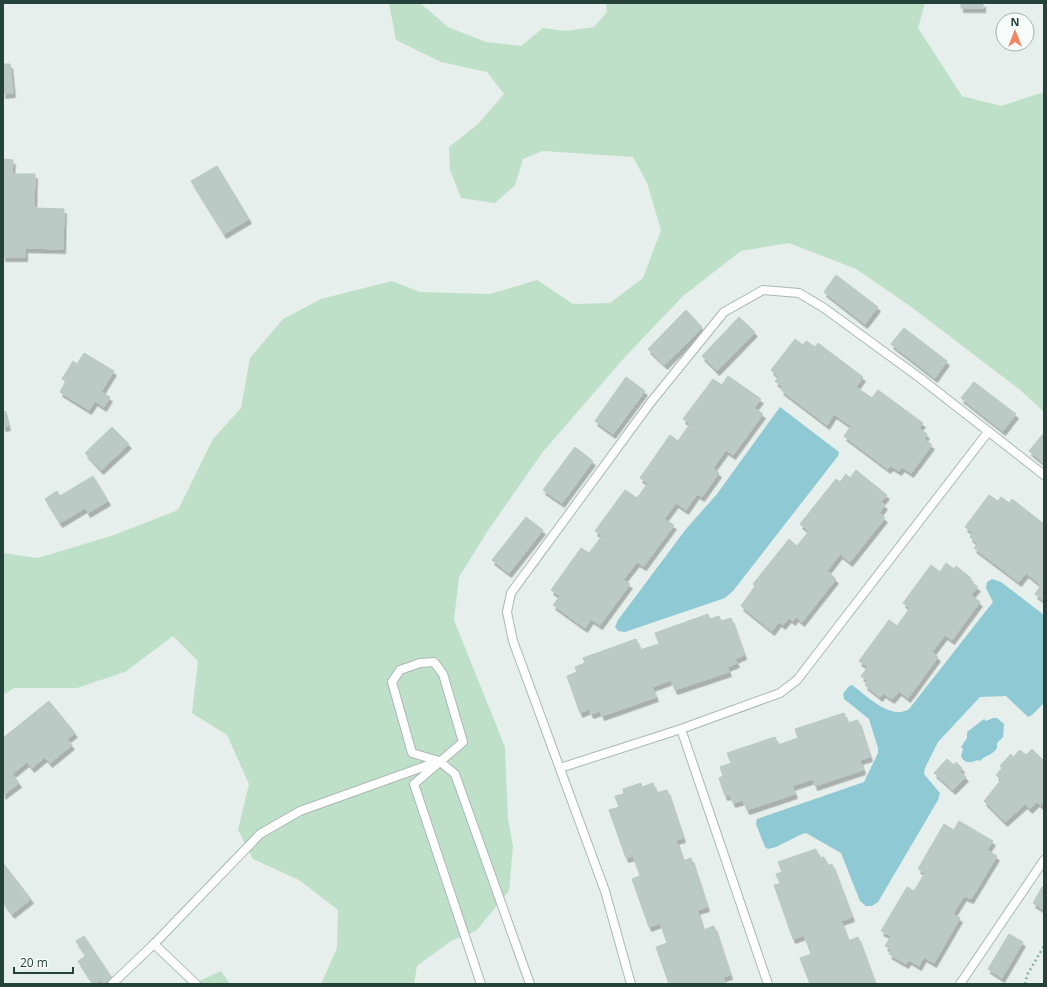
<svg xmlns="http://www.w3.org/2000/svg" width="1047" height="987" font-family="'Open Sans',sans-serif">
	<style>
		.green { fill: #bfe0c8 }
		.water { fill: #8ec9d4 }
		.building { fill: #bbcac4; stroke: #b8c9c2; filter: url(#shadow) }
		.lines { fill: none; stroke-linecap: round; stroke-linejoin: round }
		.lane-casing { stroke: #a8b8b2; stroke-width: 10 }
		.path { stroke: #86b3a5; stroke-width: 2.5; stroke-dasharray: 2 3; stroke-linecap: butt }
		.lane { stroke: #fff; stroke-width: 8 }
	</style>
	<defs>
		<filter id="shadow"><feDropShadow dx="2.5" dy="4.5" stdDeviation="0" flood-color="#0004"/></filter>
	</defs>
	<rect width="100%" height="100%" fill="#e6efeb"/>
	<g class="green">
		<path d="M 389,3 L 420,3 L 448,27 L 486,42 L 521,46 L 543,28 L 566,31 L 594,27 L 607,12 L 606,3 L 925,3 L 918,28 L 962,96 L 1001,106 L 1044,92 L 1044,412 L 1019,389 L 910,306 L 856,269 L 789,243 L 741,251 L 683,296 L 625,357 L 542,453 L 489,529 L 459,577 L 454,620 L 505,747 L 508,818 L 513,846 L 509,891 L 476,931 L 451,941 L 417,966 L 414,984 L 321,984 L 337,948 L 338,910 L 299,880 L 253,859 L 238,830 L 249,784 L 227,735 L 192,713 L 198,661 L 173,636 L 125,672 L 77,688 L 14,688 L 3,695 L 3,553 L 38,558 L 114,535 L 178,510 L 213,439 L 241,408 L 250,358 L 283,319 L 321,299 L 392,281 L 420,292 L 490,294 L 537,280 L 573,304 L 610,303 L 643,278 L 661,230 L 647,183 L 633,157 L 543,151 L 523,159 L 515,185 L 495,203 L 461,198 L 450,170 L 449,147 L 478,124 L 504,94 L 487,72 L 441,62 L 396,40 Z"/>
		<path d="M 221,971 L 230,984 L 193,984 Z"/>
	</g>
	<g class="water">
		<path d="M 780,407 L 839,452 L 838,456 L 733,591 L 725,598 L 625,632 L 618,631 L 615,627 L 618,620 L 686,529 L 717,494 Z"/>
		<path d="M 992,579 L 1001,582 L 1044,615 L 1044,703 L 1032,715 L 1028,717 L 1006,696 L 980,697 L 938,742 L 925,768 L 924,774 L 940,793 L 938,800 L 878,902 L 872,906 L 866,906 L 860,901 L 841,853 L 806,833 L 802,834 L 776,847 L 768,849 L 765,847 L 756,824 L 757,819 L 864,782 L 878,753 L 878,748 L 869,719 L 844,699 L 843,694 L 848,687 L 852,685 C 866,695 891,721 909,709 L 993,602 L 986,588 L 987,582 Z"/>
		<path d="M 993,718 L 997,718 L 1004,724 L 1003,737 L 997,743 L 997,748 C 992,756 985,755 980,761 L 978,760 C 972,762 965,765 961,756 L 963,749 L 961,747 L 967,738 L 967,732 L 984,719 L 986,721 Z"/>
	</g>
	<g class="building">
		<rect x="961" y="3" width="22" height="5"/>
		<path d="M 3,64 L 10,64 L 13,93 L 3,94 Z"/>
		<path d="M 3,159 L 13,160 L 12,174 L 35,174 L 34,208 L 64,209 L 63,249 L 25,248 L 25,257 L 3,257 Z"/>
		<path d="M 217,166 L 249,219 L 224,234 L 191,181 Z"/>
		<path d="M 836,275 L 878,307 L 865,324 L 824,292 Z"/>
		<path d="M 686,310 L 702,327 L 665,365 L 648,349 Z"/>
		<path d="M 739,317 L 755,332 L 717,371 L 702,356 Z"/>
		<path d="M 904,328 L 947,361 L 935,378 L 891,344 Z"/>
		<path d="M 795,339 L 803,345 L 806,341 L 815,347 L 818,343 L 863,377 L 856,387 L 872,398 L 878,390 L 923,423 L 919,428 L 927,434 L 924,439 L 932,445 L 911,473 L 902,467 L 899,471 L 891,466 L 888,469 L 844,436 L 851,426 L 834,414 L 827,425 L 781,390 L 783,387 L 775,381 L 779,377 L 771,370 Z"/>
		<path d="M 84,353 L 114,371 L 101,392 L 110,397 L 104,407 L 95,401 L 89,410 L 60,392 L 66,381 L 62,379 L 73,361 L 77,364 Z"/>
		<path d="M 728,376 L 761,399 L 754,408 L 763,414 L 733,455 L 726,450 L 713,468 L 719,473 L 702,497 L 697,494 L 686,510 L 676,503 L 664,519 L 674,525 L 644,566 L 637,562 L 623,580 L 630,584 L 600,625 L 591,619 L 585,628 L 553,605 L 560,596 L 551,590 L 581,548 L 589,553 L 602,536 L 595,531 L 625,490 L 637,498 L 648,483 L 640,478 L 670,435 L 678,441 L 690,424 L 683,419 L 713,379 L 722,385 Z"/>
		<path d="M 626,377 L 645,391 L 613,434 L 595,421 Z"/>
		<path d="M 974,382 L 1016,414 L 1003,431 L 961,398 Z"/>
		<path d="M 3,407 L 8,426 L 3,427 Z"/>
		<path d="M 112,427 L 129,444 L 101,470 L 85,453 Z"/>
		<path d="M 1043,434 L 1044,435 L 1044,463 L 1029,451 Z"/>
		<path d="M 575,447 L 593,461 L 562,503 L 543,490 Z"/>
		<path d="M 856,470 L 887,495 L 881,502 L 885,505 L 879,513 L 885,518 L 850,562 L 840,554 L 827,571 L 836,579 L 802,622 L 796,617 L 793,621 L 789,618 L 783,625 L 779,622 L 772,631 L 741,606 L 755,586 L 753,584 L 789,539 L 797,546 L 809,531 L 800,524 L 836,479 L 840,482 L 846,474 L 850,478 Z"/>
		<path d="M 93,476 L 108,501 L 88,513 L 85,508 L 60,523 L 45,499 L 57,491 L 60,496 Z"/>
		<path d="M 989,495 L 998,501 L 1001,497 L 1009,503 L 1012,499 L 1044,524 L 1044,601 L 1035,594 L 1041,585 L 1026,573 L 1019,582 L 974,548 L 978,544 L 970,537 L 973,533 L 965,527 Z"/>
		<path d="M 526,517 L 543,530 L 509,573 L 492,560 Z"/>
		<path d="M 946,563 L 954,569 L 956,566 L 971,578 L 969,580 L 978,587 L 971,595 L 980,602 L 952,640 L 945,635 L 932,652 L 938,657 L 908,698 L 899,691 L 892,699 L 883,693 L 880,697 L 865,685 L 868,681 L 861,676 L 868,667 L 859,661 L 889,620 L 897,626 L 910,608 L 903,603 L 931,565 L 940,572 Z"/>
		<path d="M 708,614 L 710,619 L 719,616 L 721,621 L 731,618 L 744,655 L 735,659 L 737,663 L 727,667 L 729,672 L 675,690 L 671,680 L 652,687 L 656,697 L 602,716 L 600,711 L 591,714 L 589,709 L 580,713 L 567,676 L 577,672 L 575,667 L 585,663 L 583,658 L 636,639 L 640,650 L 659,644 L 655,633 Z"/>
		<path d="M 49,701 L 75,733 L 67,739 L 72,745 L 50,763 L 45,757 L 32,768 L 27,762 L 12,774 L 19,783 L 3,795 L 3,738 Z"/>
		<path d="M 844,713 L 847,723 L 858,720 L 870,757 L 860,760 L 863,770 L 815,786 L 813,779 L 792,786 L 795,794 L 747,810 L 743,800 L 733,803 L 730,795 L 725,796 L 719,778 L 723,776 L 720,767 L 731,763 L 727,753 L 775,737 L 778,745 L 798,738 L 795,729 Z"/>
		<path d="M 1032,749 L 1044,761 L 1044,802 L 1041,805 L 1037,802 L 1030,809 L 1025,804 L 1005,822 L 984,801 L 1001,780 L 996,775 L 1002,768 L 1000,766 L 1011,754 L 1013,757 L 1020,750 L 1026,755 Z"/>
		<path d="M 947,759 L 954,765 L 956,762 L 962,768 L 960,771 L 966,777 L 953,790 L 934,773 Z"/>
		<path d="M 641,783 L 642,787 L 653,783 L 656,793 L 667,790 L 683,838 L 676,840 L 683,861 L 691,858 L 707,907 L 697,910 L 703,930 L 714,926 L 730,975 L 723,977 L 725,984 L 669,984 L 656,947 L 667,943 L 660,923 L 649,927 L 632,879 L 640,876 L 633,856 L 626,858 L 609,810 L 619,807 L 615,796 L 624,794 L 623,789 Z"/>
		<path d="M 959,821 L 993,841 L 987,850 L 997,856 L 971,899 L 964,896 L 953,914 L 960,918 L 934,963 L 924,957 L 919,966 L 909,960 L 906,964 L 889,954 L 892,950 L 885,946 L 891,936 L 881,931 L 907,887 L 914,891 L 925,873 L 918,869 L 944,824 L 954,830 Z"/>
		<path d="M 816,849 L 819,858 L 824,857 L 828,866 L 832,864 L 852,917 L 841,921 L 848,941 L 858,937 L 875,984 L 810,984 L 800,958 L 811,954 L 804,935 L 793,939 L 774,885 L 780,884 L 776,874 L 782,872 L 778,862 Z"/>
		<path d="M 3,863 L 31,899 L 12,914 L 3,902 Z"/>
		<path d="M 1042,887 L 1044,888 L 1044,910 L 1033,903 Z"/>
		<path d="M 1009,934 L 1023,942 L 1002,978 L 988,969 Z"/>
		<path d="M 84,936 L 112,978 L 103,983 L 101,980 L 93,984 L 78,961 L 86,956 L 76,941 Z"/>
	</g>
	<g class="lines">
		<defs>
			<g id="lane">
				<path d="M 681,729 L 768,984"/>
				<path d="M 560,768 L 681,729 L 780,693 L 797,680 L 988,432"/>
				<path d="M 154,944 L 260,834 L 300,811 L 434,763"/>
				<path d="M 112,984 L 154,944 L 196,984"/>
				<path d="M 481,984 L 414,784 L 463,742 L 443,674 L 434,662 L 420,663 L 400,670 L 392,682 L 412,753 L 439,761 L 455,774 L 530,984"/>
				<path d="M 631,984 L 605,891 L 513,641 L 507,612 L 511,593 L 651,402 L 724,312 L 763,290 L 799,293 L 824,308 L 920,378 L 1044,475"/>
				<path d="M 960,984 L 1044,860"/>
			</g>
		</defs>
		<use href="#lane" class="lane-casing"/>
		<path class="path" d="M 1025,984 L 1027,975 L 1044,946"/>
		<use href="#lane" class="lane"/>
	</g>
	<rect width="1047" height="987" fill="none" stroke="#24423a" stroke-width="8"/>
	<g transform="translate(1015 32)"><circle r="19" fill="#f7fbf9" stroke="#a3b1ad"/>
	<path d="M0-3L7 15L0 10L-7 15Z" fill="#f4845f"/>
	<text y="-6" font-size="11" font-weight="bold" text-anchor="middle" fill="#24423a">N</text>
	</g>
	<path d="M14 967v6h59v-6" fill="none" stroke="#24423a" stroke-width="2"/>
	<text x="20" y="967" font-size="12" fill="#24423a" stroke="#f7fbf9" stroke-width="3" paint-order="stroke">20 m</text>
</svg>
